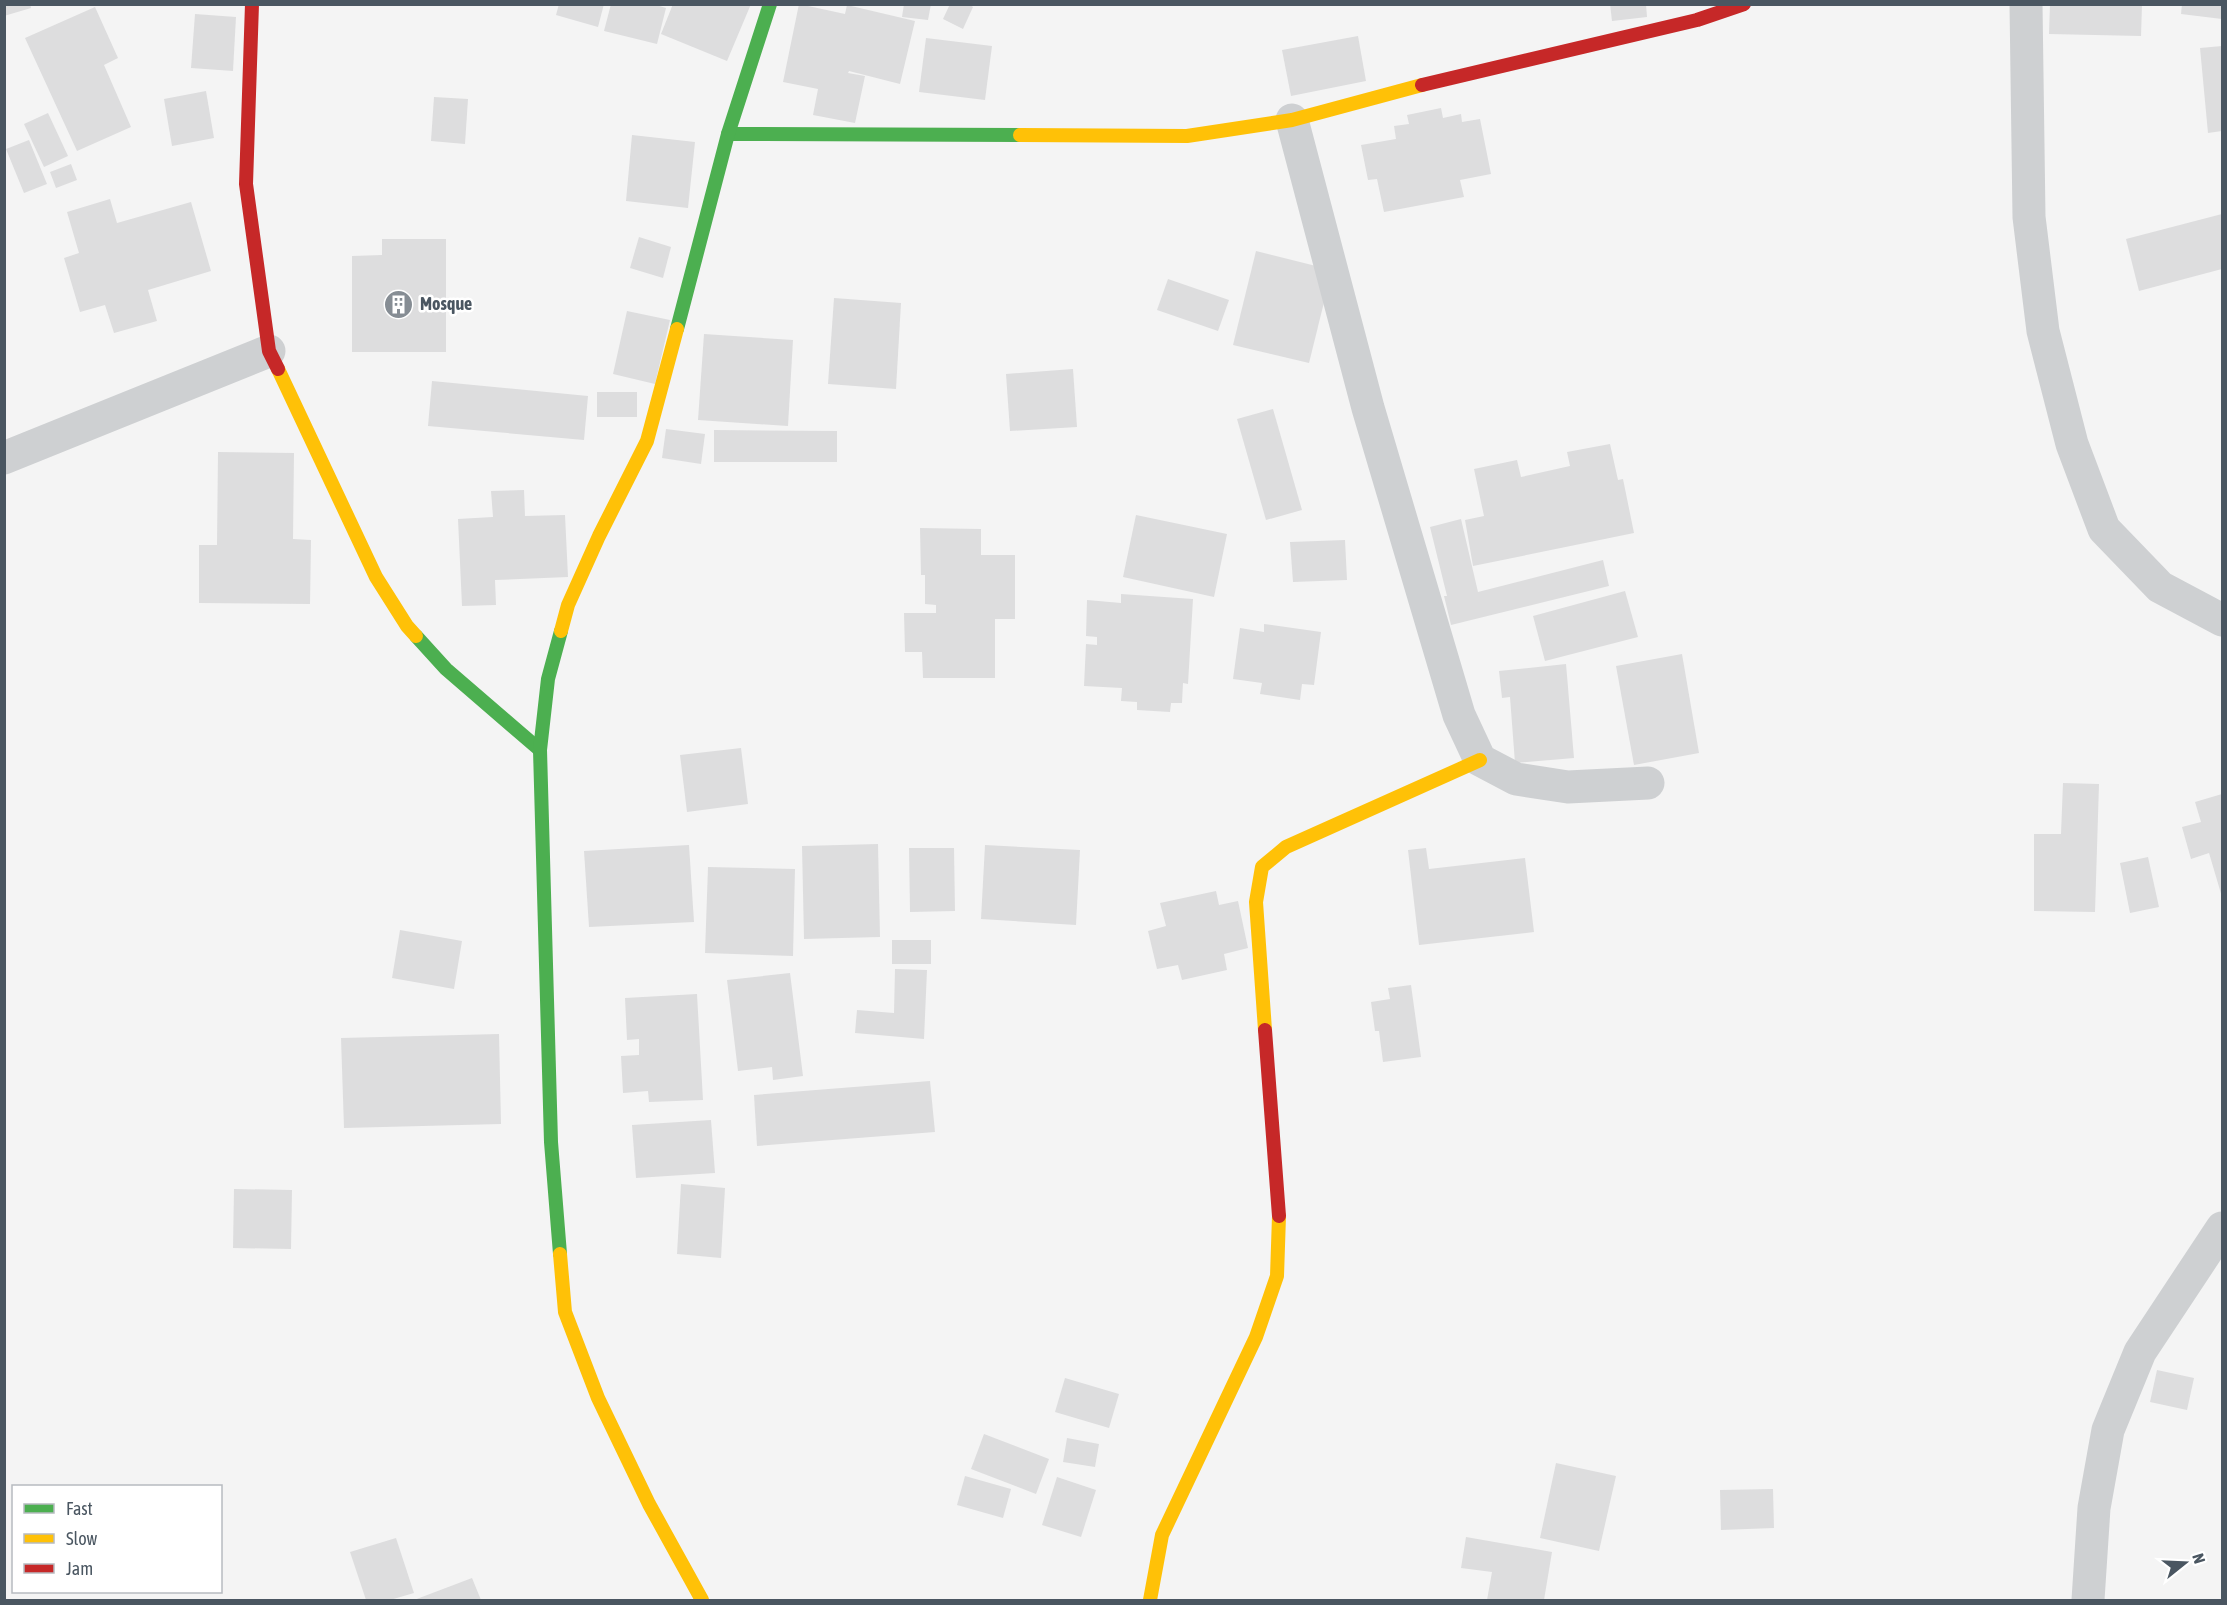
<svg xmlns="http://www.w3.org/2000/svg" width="2227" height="1605" font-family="'Asap Condensed',sans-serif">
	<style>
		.building { fill: #ddddde }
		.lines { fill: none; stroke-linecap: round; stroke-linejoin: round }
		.street { stroke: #ced0d2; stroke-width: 33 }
		.fast { stroke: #4caf50; stroke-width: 14 }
		.slow { stroke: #ffc107; stroke-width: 14 }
		.jam { stroke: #c62828; stroke-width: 14 }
		.labels { text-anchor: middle; stroke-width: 5; stroke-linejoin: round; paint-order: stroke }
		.poi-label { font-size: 18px; font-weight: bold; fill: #4a5661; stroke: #fff; text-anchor: start }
	</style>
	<rect width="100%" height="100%" fill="#f4f4f4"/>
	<g class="building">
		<path d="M 4,4 L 30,4 L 31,8 L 4,16 Z"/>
		<path d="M 559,4 L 604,4 L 598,27 L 556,15 Z"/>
		<path d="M 611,4 L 653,4 L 666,8 L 657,44 L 604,31 Z"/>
		<path d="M 673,4 L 751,4 L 727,61 L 661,34 Z"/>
		<path d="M 799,4 L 845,14 L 847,5 L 915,21 L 900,84 L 849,71 L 848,73 L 865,76 L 855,123 L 813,115 L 818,89 L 783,82 Z"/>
		<path d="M 904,4 L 931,4 L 928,20 L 902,17 Z"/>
		<path d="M 950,4 L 969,4 L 973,7 L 963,29 L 943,19 Z"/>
		<path d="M 1610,4 L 1646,4 L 1647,17 L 1612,21 Z"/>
		<path d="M 2050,4 L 2142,4 L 2141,36 L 2049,34 Z"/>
		<path d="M 2182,4 L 2222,4 L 2222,19 L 2181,14 Z"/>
		<path d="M 95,7 L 118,58 L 104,65 L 131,127 L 77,151 L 25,38 Z"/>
		<path d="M 195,14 L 236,17 L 233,71 L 191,68 Z"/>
		<path d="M 1358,36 L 1366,81 L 1291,96 L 1282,50 Z"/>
		<path d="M 926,38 L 992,46 L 985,100 L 919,92 Z"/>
		<path d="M 2222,46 L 2222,131 L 2208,133 L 2200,48 Z"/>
		<path d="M 206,91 L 214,138 L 172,146 L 164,99 Z"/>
		<path d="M 434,97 L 468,99 L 465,144 L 431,141 Z"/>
		<path d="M 1441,108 L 1443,118 L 1461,114 L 1462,122 L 1480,119 L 1491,174 L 1460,180 L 1464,197 L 1384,212 L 1377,179 L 1368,180 L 1361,145 L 1396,139 L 1394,126 L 1409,124 L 1407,115 Z"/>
		<path d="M 48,113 L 68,156 L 44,167 L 24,124 Z"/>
		<path d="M 632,135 L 695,142 L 688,208 L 626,201 Z"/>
		<path d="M 29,140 L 47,184 L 24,193 L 6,149 Z"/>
		<path d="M 71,164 L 77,180 L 56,188 L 50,172 Z"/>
		<path d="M 110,199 L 117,223 L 191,202 L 211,271 L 148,290 L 157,321 L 114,333 L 105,305 L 80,312 L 64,258 L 79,253 L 67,212 Z"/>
		<path d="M 2222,214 L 2222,269 L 2139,291 L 2126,239 Z"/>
		<path d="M 639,237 L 671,247 L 663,278 L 630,268 Z"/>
		<path d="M 382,239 L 446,239 L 446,352 L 352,352 L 352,256 L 382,255 Z"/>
		<path d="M 1256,251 L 1332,270 L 1309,363 L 1233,345 Z"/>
		<path d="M 1168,279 L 1229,300 L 1218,331 L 1157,310 Z"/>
		<path d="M 834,298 L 901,303 L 896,389 L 828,384 Z"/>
		<path d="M 627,311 L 670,320 L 655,384 L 613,374 Z"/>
		<path d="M 704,334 L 793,340 L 788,426 L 698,420 Z"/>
		<path d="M 1073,369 L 1077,427 L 1010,431 L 1006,374 Z"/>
		<path d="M 432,381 L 588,396 L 584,440 L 428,426 Z"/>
		<rect x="597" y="392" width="40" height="25"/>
		<path d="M 1273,409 L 1302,510 L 1266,520 L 1237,419 Z"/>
		<path d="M 666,429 L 705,434 L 701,464 L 662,458 Z"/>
		<path d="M 714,430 L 837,431 L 837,462 L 714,462 Z"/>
		<path d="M 1610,444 L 1618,480 L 1623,479 L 1634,533 L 1473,566 L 1465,520 L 1484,516 L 1474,469 L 1517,460 L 1521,477 L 1570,466 L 1567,452 Z"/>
		<path d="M 218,452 L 294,453 L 293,539 L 311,540 L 310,604 L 199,603 L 199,545 L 217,545 Z"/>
		<path d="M 524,490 L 525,516 L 565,515 L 568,577 L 495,580 L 496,605 L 462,606 L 458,519 L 493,517 L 491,491 Z"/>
		<path d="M 1136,515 L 1227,534 L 1214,597 L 1123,577 Z"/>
		<path d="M 1461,519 L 1478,592 L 1603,560 L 1609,586 L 1451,625 L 1444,596 L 1447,596 L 1430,527 Z"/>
		<path d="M 920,528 L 981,529 L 981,555 L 1015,555 L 1015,619 L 995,619 L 995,678 L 923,678 L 922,652 L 905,652 L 904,613 L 936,613 L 936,605 L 925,604 L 925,575 L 921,575 Z"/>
		<path d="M 1345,540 L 1347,580 L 1293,582 L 1290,542 Z"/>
		<path d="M 1625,591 L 1638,637 L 1545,661 L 1533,616 Z"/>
		<path d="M 1121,594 L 1193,599 L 1188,684 L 1183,683 L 1182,703 L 1171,703 L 1170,712 L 1137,710 L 1137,702 L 1121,701 L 1122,688 L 1084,686 L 1086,644 L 1097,645 L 1097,637 L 1086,636 L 1087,600 L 1121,603 Z"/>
		<path d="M 1264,624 L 1321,632 L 1314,685 L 1302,684 L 1300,700 L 1260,694 L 1262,683 L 1233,679 L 1240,628 L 1264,632 Z"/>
		<path d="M 1682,654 L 1699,753 L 1634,765 L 1616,666 Z"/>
		<path d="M 1566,664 L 1574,758 L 1515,763 L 1510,697 L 1502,698 L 1499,671 Z"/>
		<path d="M 741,748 L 748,804 L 687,812 L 680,755 Z"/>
		<path d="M 2063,783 L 2099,784 L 2095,912 L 2034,911 L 2034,834 L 2061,834 Z"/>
		<path d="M 2222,794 L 2222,897 L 2209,853 L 2191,859 L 2182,827 L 2201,822 L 2195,802 Z"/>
		<path d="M 878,844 L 880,937 L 804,939 L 802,846 Z"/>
		<path d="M 689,845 L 694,922 L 589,927 L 584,851 Z"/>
		<path d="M 985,845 L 1080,850 L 1076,925 L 981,919 Z"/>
		<path d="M 909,848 L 954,848 L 955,911 L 910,912 Z"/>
		<path d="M 1426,848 L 1429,869 L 1525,858 L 1534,932 L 1419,945 L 1408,850 Z"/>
		<path d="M 2148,857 L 2159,907 L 2130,913 L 2120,863 Z"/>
		<path d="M 708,867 L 795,869 L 793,956 L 705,953 Z"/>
		<path d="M 1216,891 L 1219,905 L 1238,901 L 1248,948 L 1224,954 L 1227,970 L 1182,980 L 1178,965 L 1157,969 L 1148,931 L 1166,926 L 1160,903 Z"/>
		<path d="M 400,930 L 462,941 L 454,989 L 392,978 Z"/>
		<rect x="892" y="940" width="39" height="24"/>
		<path d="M 895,969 L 927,970 L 924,1039 L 855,1033 L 857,1010 L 894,1013 Z"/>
		<path d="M 790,973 L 803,1076 L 773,1080 L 772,1067 L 738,1071 L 727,980 Z"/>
		<path d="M 1411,985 L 1421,1057 L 1383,1062 L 1379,1031 L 1375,1031 L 1371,1002 L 1390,999 L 1388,988 Z"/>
		<path d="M 697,994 L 703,1100 L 649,1102 L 648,1091 L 623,1093 L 621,1056 L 639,1055 L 639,1039 L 627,1040 L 625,998 Z"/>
		<path d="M 499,1034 L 501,1124 L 344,1128 L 341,1038 Z"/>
		<path d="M 930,1081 L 935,1132 L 757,1146 L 754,1095 Z"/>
		<path d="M 711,1120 L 715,1173 L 636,1178 L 632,1125 Z"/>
		<path d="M 681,1184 L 725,1188 L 721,1258 L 677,1254 Z"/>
		<path d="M 234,1189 L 292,1190 L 291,1249 L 233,1248 Z"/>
		<path d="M 2157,1370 L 2194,1378 L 2187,1410 L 2150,1402 Z"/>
		<path d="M 1065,1378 L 1119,1394 L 1109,1428 L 1055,1412 Z"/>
		<path d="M 984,1434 L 1049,1459 L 1036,1494 L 971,1469 Z"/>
		<path d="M 1067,1438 L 1099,1444 L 1095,1467 L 1063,1462 Z"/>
		<path d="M 1556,1463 L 1616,1476 L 1599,1551 L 1540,1538 Z"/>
		<path d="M 965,1476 L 1011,1489 L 1003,1518 L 957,1505 Z"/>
		<path d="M 1057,1477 L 1096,1490 L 1081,1537 L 1042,1525 Z"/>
		<path d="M 1773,1489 L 1774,1528 L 1721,1530 L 1720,1490 Z"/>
		<path d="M 1466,1537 L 1552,1552 L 1544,1600 L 1487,1600 L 1492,1572 L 1461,1568 Z"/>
		<path d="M 396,1538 L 414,1593 L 390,1600 L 366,1600 L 350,1552 Z"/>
		<path d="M 472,1578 L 481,1600 L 414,1600 Z"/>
	</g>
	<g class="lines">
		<g class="street">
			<path d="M 2026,4 L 2029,217 L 2043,331 L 2072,444 L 2104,529 L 2160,587 L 2222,620"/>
			<path d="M 1292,120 L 1368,408 L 1459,715 L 1480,760 L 1516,779 L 1568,787 L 1648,783"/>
			<path d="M 4,458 L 269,351"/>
			<path d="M 2088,1600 L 2094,1508 L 2108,1430 L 2140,1352 L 2222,1228"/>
		</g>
		<g class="fast">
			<path d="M 728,134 L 1020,135"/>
			<path d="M 677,329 L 728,134 L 770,4"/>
			<path d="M 416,636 L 446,669 L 540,750"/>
			<path d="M 560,1254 L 551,1142 L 540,750 L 548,679 L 561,631"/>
		</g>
		<g class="slow">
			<path d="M 1020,135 L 1187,136 L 1292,120 L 1422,85"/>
			<path d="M 278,369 L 376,577 L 407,626 L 416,636"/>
			<path d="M 561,631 L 568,605 L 599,536 L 647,441 L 677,329"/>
			<path d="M 1265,1030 L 1256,902 L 1262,867 L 1286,847 L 1480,760"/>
			<path d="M 560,1254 L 565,1312 L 598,1398 L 649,1504 L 702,1600"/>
			<path d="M 1150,1600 L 1162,1535 L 1256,1337 L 1277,1276 L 1279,1216"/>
		</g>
		<g class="jam">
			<path d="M 252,4 L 246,184 L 269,351 L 278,369"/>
			<path d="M 1422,85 L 1697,20 L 1744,4"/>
			<path d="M 1265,1030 L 1279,1216"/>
		</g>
	</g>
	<defs>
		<symbol id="building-disc" viewBox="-11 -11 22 22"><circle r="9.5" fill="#868d94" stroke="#fff"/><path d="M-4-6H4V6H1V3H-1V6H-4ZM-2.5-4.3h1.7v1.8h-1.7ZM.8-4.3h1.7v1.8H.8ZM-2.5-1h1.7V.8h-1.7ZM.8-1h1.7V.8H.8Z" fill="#fff"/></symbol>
	</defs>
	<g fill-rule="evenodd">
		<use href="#building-disc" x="382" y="288" width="33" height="33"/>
	</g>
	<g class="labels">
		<g class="poi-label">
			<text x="420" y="310">Mosque</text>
		</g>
	</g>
	<rect width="2227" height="1605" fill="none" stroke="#4a5661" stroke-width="12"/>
	<rect x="12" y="1485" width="210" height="108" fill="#ffffff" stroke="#b7bbc0" stroke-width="1.5"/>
	<rect x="24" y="1504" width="30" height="9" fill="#4caf50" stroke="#b7bbc0" stroke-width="1.5"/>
	<text x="66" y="1515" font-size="18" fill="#4a5661">Fast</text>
	<rect x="24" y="1534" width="30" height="9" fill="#ffc107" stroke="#b7bbc0" stroke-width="1.5"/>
	<text x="66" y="1545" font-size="18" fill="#4a5661">Slow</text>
	<rect x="24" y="1564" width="30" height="9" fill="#c62828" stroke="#b7bbc0" stroke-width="1.5"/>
	<text x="66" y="1575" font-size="18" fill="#4a5661">Jam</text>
	<g transform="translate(2185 1563) rotate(72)" stroke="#ffffff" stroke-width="4.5" paint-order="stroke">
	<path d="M0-4.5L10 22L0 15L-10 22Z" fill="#4a5661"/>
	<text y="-9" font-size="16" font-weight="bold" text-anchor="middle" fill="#4a5661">N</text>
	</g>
</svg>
